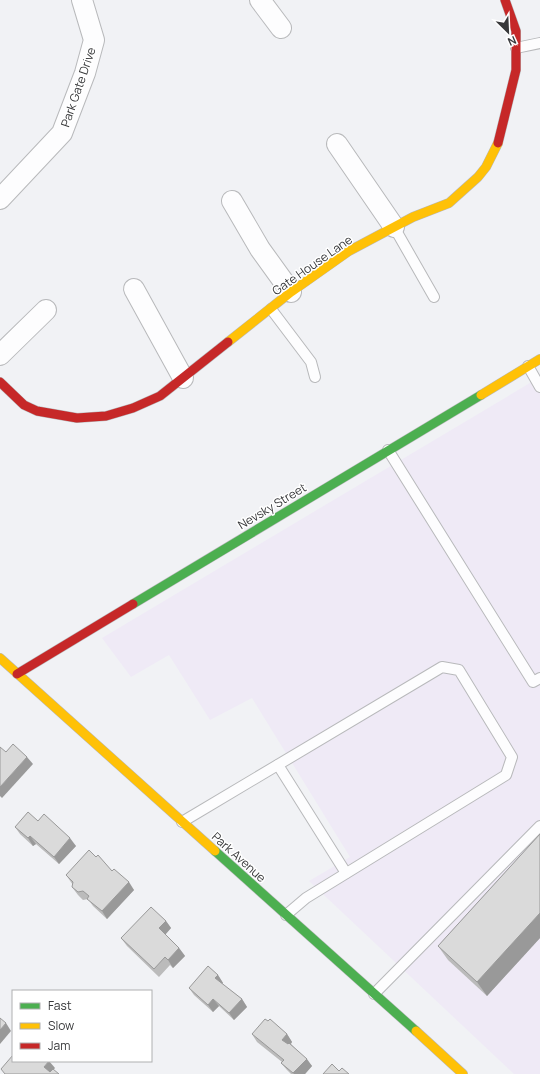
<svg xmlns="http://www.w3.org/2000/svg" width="540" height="1074" font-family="Manrope,sans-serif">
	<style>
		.industrial { fill: #efeaf6 }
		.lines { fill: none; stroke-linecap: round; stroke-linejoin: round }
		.lane-casing { stroke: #b8b9bb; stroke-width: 12 }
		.street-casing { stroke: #b8b9bb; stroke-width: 22 }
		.fast-casing { stroke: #b8b9bb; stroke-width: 10 }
		.slow-casing { stroke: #b8b9bb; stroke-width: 10 }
		.jam-casing { stroke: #b8b9bb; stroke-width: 10 }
		.lane { stroke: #fdfdfe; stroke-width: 10 }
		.street { stroke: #fdfdfe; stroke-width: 20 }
		.fast { stroke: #4caf50; stroke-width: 9 }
		.slow { stroke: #ffc107; stroke-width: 9 }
		.jam { stroke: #c62828; stroke-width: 9 }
		.wall { fill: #bbb }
		.shaded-wall { fill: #999 }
		.building { fill: #dadada; stroke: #999 }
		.labels { text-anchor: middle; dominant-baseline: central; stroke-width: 3; stroke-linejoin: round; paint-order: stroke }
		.street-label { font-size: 12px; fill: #38393b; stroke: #fff }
	</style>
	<rect width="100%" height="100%" fill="#f1f2f5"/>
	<path class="industrial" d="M540 377V1074H514L309 881 350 857 252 698 210 720 169 655 131 677 102 638Z"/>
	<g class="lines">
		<defs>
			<g id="lane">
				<path d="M516 48 540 43"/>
				<path d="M394 227 434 297"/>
				<path d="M271 309 311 362 315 377"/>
				<path d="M528 366 540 387"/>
				<path d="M388 450 533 682 540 678"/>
				<path d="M278 765 346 873"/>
				<path d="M182 822 442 667 459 670 512 757 506 775 306 898 286 915"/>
				<path d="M374 994 540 826"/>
			</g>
			<g id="street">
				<path d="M260 0 281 28"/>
				<path d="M337 144 394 227"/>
				<path d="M0 199 62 133 85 73 94 40 82 0"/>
				<path d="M232 201 260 249 291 292"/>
				<path d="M134 289 183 378"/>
				<path d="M0 355 46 310"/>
			</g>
			<g id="fast">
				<path d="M133 604 481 395"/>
				<path d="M215 851 416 1031"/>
			</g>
			<g id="slow">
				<path d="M228 342 291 292 349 251 413 217 449 203 478 177 486 167 498 143"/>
				<path d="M481 395 540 359"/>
				<path d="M0 658 215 851"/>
				<path d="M416 1031 463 1074"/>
			</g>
			<g id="jam">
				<path d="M498 143 516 70V31L505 0"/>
				<path d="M0 382 24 405 37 411 77 418 106 416 133 408 160 396 228 342"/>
				<path d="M17 674 133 604"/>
			</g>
		</defs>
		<use href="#lane" class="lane-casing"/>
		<use href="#street" class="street-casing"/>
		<use href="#fast" class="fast-casing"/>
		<use href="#slow" class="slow-casing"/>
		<use href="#jam" class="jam-casing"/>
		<use href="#lane" class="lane"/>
		<use href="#street" class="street"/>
		<use href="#fast" class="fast"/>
		<use href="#slow" class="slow"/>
		<use href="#jam" class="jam"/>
	</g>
	<g class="wall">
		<path d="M38 821 76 846 59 864 36 844 33 846 20 834 15 827Z"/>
		<path d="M540 834V938L487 996 448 960 438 946Z"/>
		<path d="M96 857 134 890 107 919 93 906 88 899 83 900 78 895 72 887 73 885 66 875Z"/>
		<path d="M166 921 171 928 165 935 179 948 185 956 173 968 170 965 159 977 127 946 121 938Z"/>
		<path d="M218 975 223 983 222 984 242 999 247 1007 234 1020 219 1006 213 1012 194 995 189 988Z"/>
		<path d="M252 1034H287L292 1042 291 1044 312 1066 305 1074H291L287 1070 281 1063 282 1062 257 1042Z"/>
	</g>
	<g class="shaded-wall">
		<path d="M27 757 33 764 2 798 0 796V787Z"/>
		<path d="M30 836 36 844 33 846 28 838Z"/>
		<path d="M70 838 76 846 59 864 54 857Z"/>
		<path d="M129 882 134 890 107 919 102 911Z"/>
		<path d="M540 913V938L487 996 477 982Z"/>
		<path d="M166 921 171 928 164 936 159 928Z"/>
		<path d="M179 948 185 956 173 968 168 960Z"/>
		<path d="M218 975 223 983 220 986 215 978Z"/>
		<path d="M213 999 219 1006 213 1012 208 1005Z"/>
		<path d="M242 999 247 1007 234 1020 229 1013Z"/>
		<path d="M6 1023 11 1031 0 1044V1030Z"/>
		<path d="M287 1034 292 1042 288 1047 282 1040Z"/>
		<path d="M307 1059 312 1066 305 1074H294L293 1073Z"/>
		<path d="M49 1061 55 1068 50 1074 44 1067Z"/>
	</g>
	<g class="building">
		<path d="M13 744 27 757 0 787V747L6 752Z"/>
		<path d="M28 812 38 821 44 814 70 838 54 857 30 836 28 838 15 827Z"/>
		<path d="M540 834V913L477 982 438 946Z"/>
		<path d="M89 850 96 857 98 855 112 871 114 869 129 882 102 911 87 899 89 896 83 891 78 892 72 887 73 882 66 875Z"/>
		<path d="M151 907 166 921 159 928 179 948 168 960 165 957 154 969 121 938Z"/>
		<path d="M208 966 218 975 215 978 242 999 229 1013 213 999 208 1005 189 988Z"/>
		<path d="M0 1018 6 1023 0 1030Z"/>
		<path d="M265 1019 268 1021 270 1019 287 1034 282 1040 288 1044 289 1043 307 1059 293 1073 281 1063 284 1060 252 1034Z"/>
		<path d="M13 1055V1061H49L44 1067 50 1072 53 1069 59 1074H5L1 1069Z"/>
		<path d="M332 1064 339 1071 342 1068 349 1074H323Z"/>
	</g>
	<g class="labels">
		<g class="street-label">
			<text transform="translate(78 87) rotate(-71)">Park Gate Drive</text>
			<text transform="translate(312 265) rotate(-35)">Gate House Lane</text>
			<text transform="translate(272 506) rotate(-31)">Nevsky Street</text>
			<text transform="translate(239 857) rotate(42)">Park Avenue</text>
		</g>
	</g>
	<rect x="12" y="990" width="140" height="72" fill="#ffffff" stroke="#afb0b1"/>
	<rect x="20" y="1003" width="20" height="6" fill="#4caf50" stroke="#afb0b1"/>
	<text x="48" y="1010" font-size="12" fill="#38393b">Fast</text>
	<rect x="20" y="1023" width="20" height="6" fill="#ffc107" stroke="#afb0b1"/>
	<text x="48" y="1030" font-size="12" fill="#38393b">Slow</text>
	<rect x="20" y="1043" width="20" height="6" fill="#c62828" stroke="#afb0b1"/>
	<text x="48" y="1050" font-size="12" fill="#38393b">Jam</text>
	<g transform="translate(508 32) rotate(156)" stroke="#ffffff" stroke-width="3" paint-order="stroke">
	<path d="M0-3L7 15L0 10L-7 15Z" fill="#38393b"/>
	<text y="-6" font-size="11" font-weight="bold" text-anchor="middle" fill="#38393b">N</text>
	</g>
</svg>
